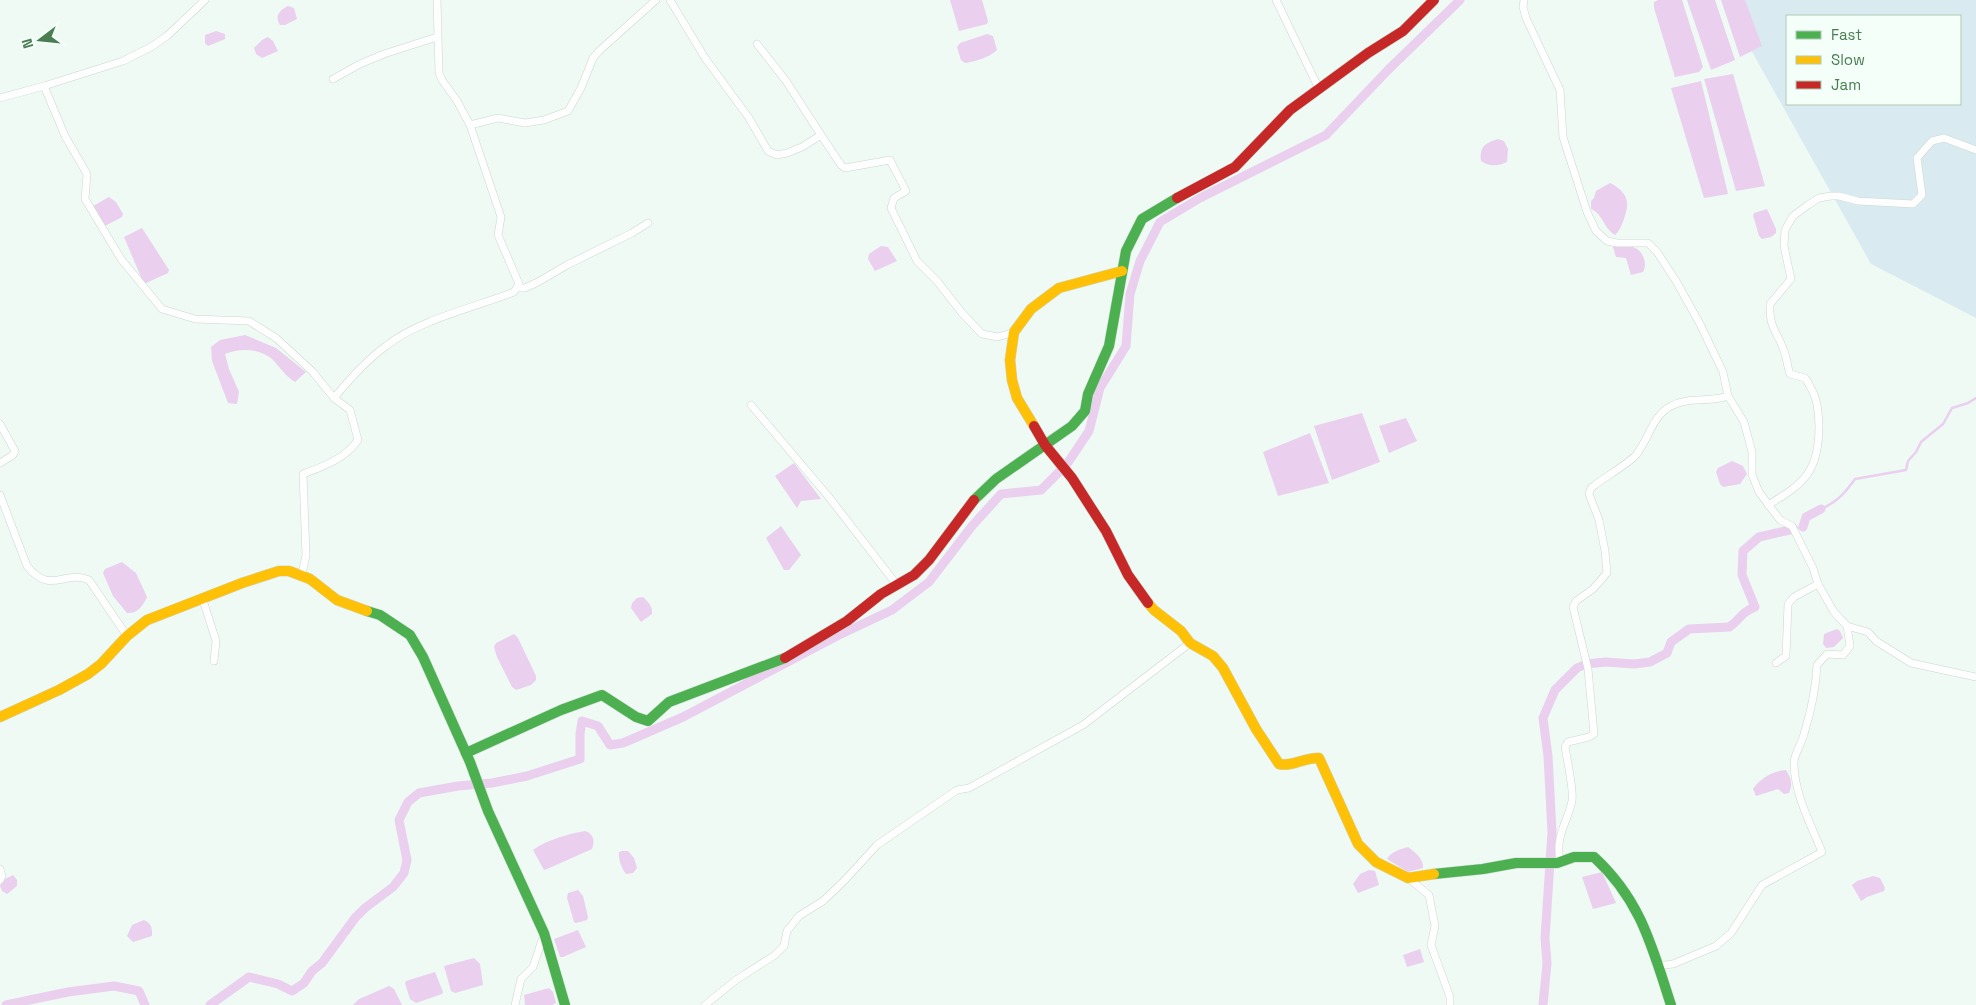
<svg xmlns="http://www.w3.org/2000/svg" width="1976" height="1005" font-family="'Space Grotesk',sans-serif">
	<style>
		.green { fill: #d9ebf1; fill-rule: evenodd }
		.water { fill: #eacfee }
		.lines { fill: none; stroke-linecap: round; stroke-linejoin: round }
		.stream { stroke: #eacfee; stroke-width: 2.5 }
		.canal { stroke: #eacfee; stroke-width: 9 }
		.street-casing { stroke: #cad8cd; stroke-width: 8 }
		.fast-casing { stroke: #cbdacf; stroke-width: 11 }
		.slow-casing { stroke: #cbdacf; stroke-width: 11 }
		.jam-casing { stroke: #cbdacf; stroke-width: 11 }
		.street { stroke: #fdfefd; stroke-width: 7 }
		.fast { stroke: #4caf50; stroke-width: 10 }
		.slow { stroke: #ffc107; stroke-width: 10 }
		.jam { stroke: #c62828; stroke-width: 10 }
	</style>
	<rect width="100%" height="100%" fill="#effaf4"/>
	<path class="green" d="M1723 0H1976V318L1871 264ZM1787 16H1960V104H1787Z"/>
	<g class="water">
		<path d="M950 0H982L988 21 987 24 959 31Z"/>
		<path d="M1658 0H1682L1703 67 1699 72 1675 77 1654 8V2Z"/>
		<path d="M1687 0H1715L1735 60 1711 70Z"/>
		<path d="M1721 0H1745L1762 46 1740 57Z"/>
		<path d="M288 6 294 8 297 19 285 25H280C274 16 280 10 288 6Z"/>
		<path d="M216 31 225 34V39L208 46 205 43V35Z"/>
		<path d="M987 34 993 36 997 50C988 58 977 61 965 63L961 60 957 47 960 43Z"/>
		<path d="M268 37 273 41 278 51 262 58 256 54 254 48 262 40Z"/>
		<path d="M1733 74 1765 186 1736 191 1704 79Z"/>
		<path d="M1701 81 1728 194 1704 198 1671 88Z"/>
		<path d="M1498 139 1504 141 1508 149 1507 162C1498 166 1490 167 1481 161 1479 147 1485 143 1498 139Z"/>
		<path d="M1610 183C1617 186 1627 194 1627 203 1628 210 1621 231 1615 235 1604 229 1603 214 1591 209V201L1594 198 1596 191Z"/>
		<path d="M109 197 116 202 123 214 122 217 103 227 93 206Z"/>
		<path d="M1767 209 1776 229V233L1771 237 1762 239 1759 236 1753 215 1754 213Z"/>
		<path d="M142 228 169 270 168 273 144 284 124 237Z"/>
		<path d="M1616 245C1621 246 1628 245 1633 247 1643 250 1648 264 1643 272L1631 275 1626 258 1616 257 1613 247Z"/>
		<path d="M881 246 888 247 897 261 875 271 868 259 869 254Z"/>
		<path d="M245 335 276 348 306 372 295 382C285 376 280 367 272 359 259 348 240 348 225 354L229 369 239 392 237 404 228 403 212 361 211 347 220 340Z"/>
		<path d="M1362 413 1380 462 1332 480 1314 426Z"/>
		<path d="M1406 418 1417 441 1389 453 1379 426Z"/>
		<path d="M1310 433 1329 483 1278 496 1263 452Z"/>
		<path d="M1732 461 1743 466 1747 474 1740 484 1723 487 1720 484 1716 472 1718 468Z"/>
		<path d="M794 463 821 499 801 501 797 508 775 476Z"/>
		<path d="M781 526 801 555 789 570H784L766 538Z"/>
		<path d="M122 562 136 573 147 597C143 606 137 614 127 613L113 596 103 573 105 569Z"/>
		<path d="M643 597C648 602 653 606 652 614L641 622 631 608 632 603 637 598Z"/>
		<path d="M1837 629 1840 631 1843 638 1834 647 1826 648 1823 644 1824 634Z"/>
		<path d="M514 634 518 638 536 676V680L531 685 516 690 512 687 497 657 494 647 496 643Z"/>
		<path d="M1786 770C1791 778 1793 784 1789 793L1784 794 1778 789 1756 796 1753 789C1760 778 1773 771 1786 770Z"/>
		<path d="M585 831C594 834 595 841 592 849L547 869 544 870 533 850C546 840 568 834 585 831Z"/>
		<path d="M1408 847C1415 852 1424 859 1423 868L1408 872 1387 859C1390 852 1401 849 1408 847Z"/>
		<path d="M622 851H628L634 858 637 868 633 873 626 874C622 869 618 859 619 852Z"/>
		<path d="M1369 870 1375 871 1379 885 1358 893 1353 884 1360 874Z"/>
		<path d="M1602 872 1616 903 1593 909 1582 877Z"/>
		<path d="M13 875 17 880V886L7 894 2 891 0 886 3 880Z"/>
		<path d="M1873 876 1880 878 1885 888 1884 891 1867 897 1861 901 1852 885 1857 881Z"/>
		<path d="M578 890 583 896 588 917 587 920 576 923 574 922 567 898 568 893Z"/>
		<path d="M144 920C152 924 152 928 152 936L133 942 127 936 132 925Z"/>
		<path d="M578 930 586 947 563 957H560L554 939Z"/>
		<path d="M1420 949 1424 962 1407 967 1403 955Z"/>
		<path d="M474 958 480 964 483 985 455 993 451 991 444 966Z"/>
		<path d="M435 972 443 992 442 994 416 1003 410 999 405 983 406 981Z"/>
		<path d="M389 986 394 989 402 1005H353L359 999Z"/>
		<path d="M549 988 553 992 556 1003 552 1005H525L524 995Z"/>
	</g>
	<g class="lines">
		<path class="stream" d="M1821 509C1837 502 1845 493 1855 479L1906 470 1908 461 1916 452 1921 442 1943 424 1952 408 1968 403 1976 398"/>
		<g class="canal">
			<path d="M1803 527 1806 517 1821 509"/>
			<path d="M6 1005 68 992 114 986 139 991 145 1005"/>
			<path d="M210 1005 249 977 278 984 292 991 304 983 312 971 322 963 355 918 365 908 393 887 404 873 407 860 399 820 408 802 419 793 458 786 492 783 527 776 580 759V734L582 721 598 726 610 745 623 743 683 717 837 636 892 610 929 582 972 526 1001 494 1041 490 1067 464 1089 431 1100 388 1126 346 1130 294 1140 261 1160 222 1200 198 1326 135 1388 70 1460 0"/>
			<path d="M1543 1005 1547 963 1545 938 1552 832 1548 756 1543 718 1555 690 1577 668 1586 664 1606 662 1634 664 1650 662 1667 653 1671 642 1689 629 1729 627C1741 620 1739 613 1755 607L1742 575 1743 551 1759 537 1794 529"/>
		</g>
		<defs>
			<g id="street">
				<path d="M670 0 705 58 749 118 768 151 777 155 787 153 802 147 821 135 841 165 845 168 890 160 906 191 894 198 891 208 917 261 937 281 962 313 982 334 998 337 1014 332"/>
				<path d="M1276 0 1319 89"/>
				<path d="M1524 0 1523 7 1526 18 1560 90 1563 137 1587 212 1596 231 1607 241 1617 243H1648L1657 252 1676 281 1700 324 1723 372 1728 396"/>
				<path d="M757 44 786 81 821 135"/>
				<path d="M333 79 360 64 384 54 437 37"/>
				<path d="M44 86 65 136 87 174 85 199 121 259 162 309 195 319 249 321 276 338 312 371 334 398"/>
				<path d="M0 98 44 86 123 61 151 47 167 36 205 0"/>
				<path d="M470 125 498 118 525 123 544 120 568 111 581 88 593 58 599 51 656 0"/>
				<path d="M518 288H525L538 282 567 265 632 233 648 223"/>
				<path d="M751 405 828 496 897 585"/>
				<path d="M0 424 15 451 13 455 0 463"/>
				<path d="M0 495 27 566C51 596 65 569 89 580L127 636"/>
				<path d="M1768 505C1805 483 1819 471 1819 426 1818 405 1817 396 1805 378L1790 374C1787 366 1787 358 1784 351 1777 330 1769 329 1770 304L1791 279 1784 246 1785 230 1793 216 1808 205 1819 198 1831 196H1839L1858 201 1913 204 1922 195 1917 158 1932 141 1944 138 1976 150"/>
				<path d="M302 574 306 555 303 474C324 466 345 459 358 440L350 410 334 398C348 381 368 359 386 346 418 320 476 307 514 292L519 284 498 235 501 217 470 125 457 101 442 80 439 73 437 0"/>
				<path d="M202 597 216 641 214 661"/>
				<path d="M1776 663 1786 656 1788 604 1794 597 1818 584"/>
				<path d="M1560 861C1555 835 1567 824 1572 801 1574 790 1567 760 1565 747L1568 742 1589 737 1594 734 1588 669 1573 607 1576 601 1593 589 1607 573 1605 551 1599 520 1589 494 1591 488 1595 485C1605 477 1628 464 1636 455 1649 439 1652 416 1671 406 1690 396 1709 403 1728 396L1744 422 1752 452V475L1759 492 1780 520 1792 526 1813 568 1818 584 1834 612 1847 626 1868 632 1876 641 1911 663 1976 677"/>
				<path d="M0 869 2 876 0 880"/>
				<path d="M1408 878 1429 895 1435 926 1431 945 1450 997V1005"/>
				<path d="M1657 966 1673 964 1716 946 1731 933 1762 885 1822 852C1811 825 1794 793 1794 763 1794 754 1802 743 1804 734 1811 711 1816 689 1817 665L1827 654 1843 655 1850 646 1847 626"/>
				<path d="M515 1005 521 979 533 967 544 934"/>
				<path d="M705 1005 736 980 775 955 784 946 787 931 799 916 823 901 845 880 877 845 957 790 969 788 1083 725 1190 643"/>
			</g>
			<g id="fast">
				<path d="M974 500 996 479 1072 426 1085 411 1088 394 1109 346 1126 251 1142 219 1177 198"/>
				<path d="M367 611 380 615 410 635 423 657 470 762 488 811 544 933 565 1005"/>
				<path d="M466 753 561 710 602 695 636 717 648 721 669 702 785 658"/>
				<path d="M1434 874 1483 869 1516 863H1557L1574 857H1594C1641 900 1652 947 1671 1005"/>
			</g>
			<g id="slow">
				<path d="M1034 426 1017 398 1012 380 1010 360 1014 332 1031 309 1059 288 1122 271"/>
				<path d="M1148 603 1154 610 1181 631 1190 643 1213 656 1223 668 1256 729 1279 764C1293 767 1305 757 1319 758L1358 844 1376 862 1408 878 1434 874"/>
				<path d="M0 717 59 690 88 674 101 664 127 636 147 620 242 583 279 571H289L310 579 337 600 367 611"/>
			</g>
			<g id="jam">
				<path d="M1177 198 1235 167 1290 110 1368 53 1403 31 1434 0"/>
				<path d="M1034 426 1045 445 1072 478 1106 531 1128 575 1148 603"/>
				<path d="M785 658 847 621 881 594 914 575 929 560 974 500"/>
			</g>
		</defs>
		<use href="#street" class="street-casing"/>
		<use href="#fast" class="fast-casing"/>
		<use href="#slow" class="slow-casing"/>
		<use href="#jam" class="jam-casing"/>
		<use href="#street" class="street"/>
		<use href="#fast" class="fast"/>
		<use href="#slow" class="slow"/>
		<use href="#jam" class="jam"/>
	</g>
	<rect x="1786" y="15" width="175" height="90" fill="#f3fff8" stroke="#afcbb6"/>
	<rect x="1796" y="31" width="25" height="8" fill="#4caf50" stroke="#afcbb6"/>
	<text x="1831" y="40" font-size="15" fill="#4a7d52">Fast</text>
	<rect x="1796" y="56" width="25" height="8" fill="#ffc107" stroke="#afcbb6"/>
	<text x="1831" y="65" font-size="15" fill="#4a7d52">Slow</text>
	<rect x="1796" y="81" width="25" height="8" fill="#c62828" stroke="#afcbb6"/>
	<text x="1831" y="90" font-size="15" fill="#4a7d52">Jam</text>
	<g transform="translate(40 40) rotate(254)" stroke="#f3fff8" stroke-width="4" paint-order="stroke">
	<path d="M0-4L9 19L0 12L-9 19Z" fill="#4a7d52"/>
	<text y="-8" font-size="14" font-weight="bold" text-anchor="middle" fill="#4a7d52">N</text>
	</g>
</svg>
